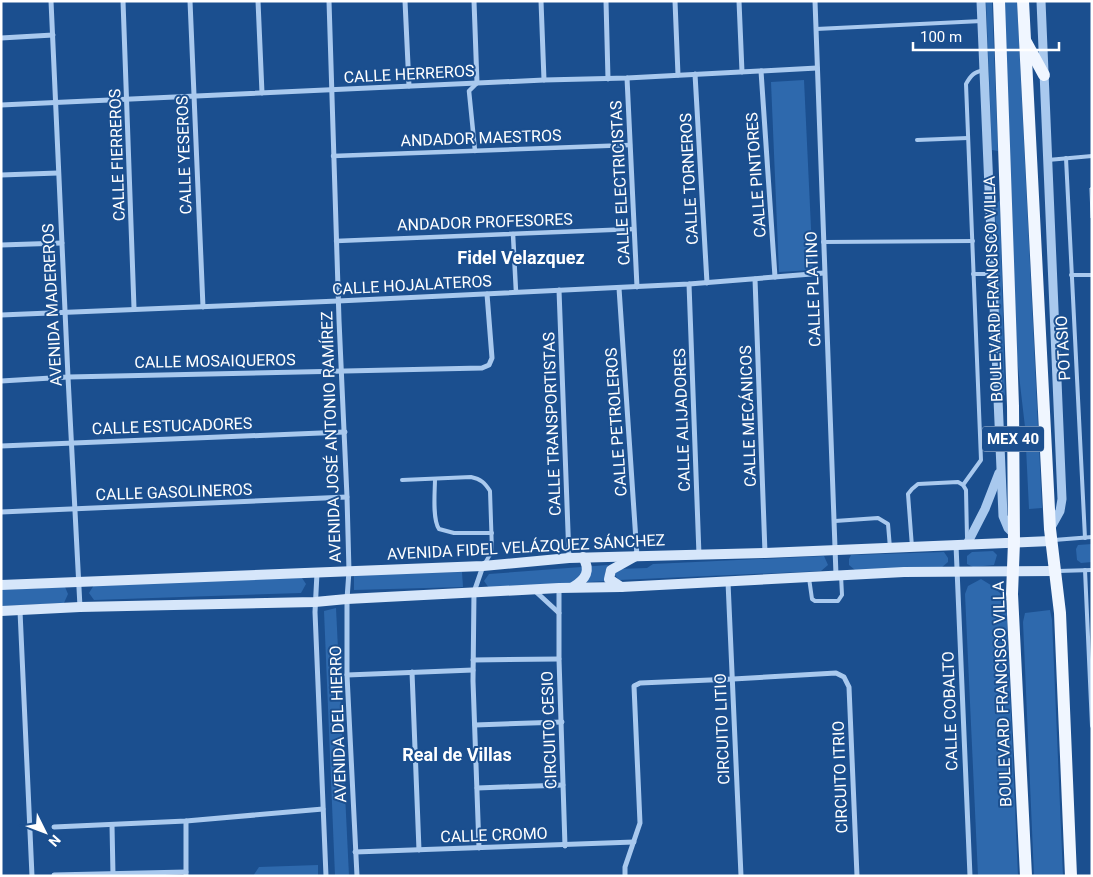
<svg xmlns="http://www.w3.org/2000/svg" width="1093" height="877" font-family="Roboto,sans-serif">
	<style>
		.green { fill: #2e69ad }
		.building { fill: #4478b7; stroke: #cfe3fa }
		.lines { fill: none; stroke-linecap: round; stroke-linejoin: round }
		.service { stroke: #a9c9ee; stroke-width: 4 }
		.pedestrian { stroke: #a9c9ee; stroke-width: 4.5 }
		.minor { stroke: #a9c9ee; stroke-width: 5 }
		.tertiary { stroke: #a9c9ee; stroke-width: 9 }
		.secondary { stroke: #d6e6fa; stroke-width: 10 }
		.primary { stroke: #f0f6ff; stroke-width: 12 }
		.labels { text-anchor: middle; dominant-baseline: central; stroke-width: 4; stroke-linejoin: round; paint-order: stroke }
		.shield { fill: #1b4f8f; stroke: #bbcadd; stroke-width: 1 }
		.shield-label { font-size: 15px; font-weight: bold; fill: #fff }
		.street-label { font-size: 16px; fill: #fff; stroke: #1b4f8f }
		.neighbourhood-label { font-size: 18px; font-weight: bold; fill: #fff; stroke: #1b4f8f }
	</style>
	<rect width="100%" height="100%" fill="#1b4f8f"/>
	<g class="green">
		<path d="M986 1H992L998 151 992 150Z"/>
		<path d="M1003 1H1017L1042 508 1029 509 1025 427 1017 358Z"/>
		<path d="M804 80 813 270 779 272 771 82Z"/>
		<path d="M1000 200 1005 396 1001 391 995 205Z"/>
		<path d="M1092 544V562L1081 563 1077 560 1076 549 1078 545Z"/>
		<path d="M993 551 997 555 994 565 973 567 967 564V556L972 552Z"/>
		<path d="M944 552 948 558V562L941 568 855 570 849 565V559L851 555Z"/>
		<path d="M824 556 828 565 821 571 619 580 614 574 617 569 647 568 653 564Z"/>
		<path d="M608 565 605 572V581L489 588 484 581 489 574Z"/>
		<path d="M462 572 463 587 354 590V574Z"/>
		<path d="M302 578 306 584 301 593 94 600 89 593 94 585Z"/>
		<path d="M981 579 994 587 1006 599 1018 876H978L965 594 968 586Z"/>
		<path d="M65 587 68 594 64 603 1 606V590Z"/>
		<path d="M336 608 349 876H335L324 611Z"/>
		<path d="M1050 610 1052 620 1063 876H1034L1023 622 1025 613Z"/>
		<path d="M318 865V876H253L259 867Z"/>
	</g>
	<path class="building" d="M1090 188H1092V218H1091Z"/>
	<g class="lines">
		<g class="service">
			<path d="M816 29 982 21"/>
			<path d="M917 140 968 138"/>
			<path d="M1066 158 1085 538"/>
			<path d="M1048 160 1092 156"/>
			<path d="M823 242 973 241"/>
			<path d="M973 274H992"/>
			<path d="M1071 275H1092"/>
			<path d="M435 479C435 491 432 519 439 529L454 533H492"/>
			<path d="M402 480 471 477C481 479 485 483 490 491L492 551 484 565"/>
			<path d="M963 485 981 460 966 84C971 75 974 72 984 70"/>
			<path d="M835 521 878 518 888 524 890 548"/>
			<path d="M1054 540 1092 537"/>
			<path d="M912 547 908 494 912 489 918 484 958 482 963 485 966 490 967 537"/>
			<path d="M1085 570 1092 726"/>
			<path d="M1058 571 1092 570"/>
			<path d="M809 578 812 599 815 601H838L842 595 841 575"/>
		</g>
		<g class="pedestrian">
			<path d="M475 151 469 91 477 83"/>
			<path d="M333 156 630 145"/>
			<path d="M513 234 516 292"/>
			<path d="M336 241 634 229"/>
		</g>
		<g class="minor">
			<path d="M51 1 68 377 80 607"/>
			<path d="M123 1 134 308"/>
			<path d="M190 1 203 307"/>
			<path d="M258 1 262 93"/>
			<path d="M329 1 339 320 347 497 349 571 347 599V675L357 876"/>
			<path d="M405 1 409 86"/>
			<path d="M474 1 477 83"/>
			<path d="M541 1 544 80"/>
			<path d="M606 1 608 79"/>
			<path d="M675 1 678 75"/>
			<path d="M739 1 742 72"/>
			<path d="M815 1 836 575"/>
			<path d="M1 38 53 35"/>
			<path d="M761 71 775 277"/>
			<path d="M695 74 707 283"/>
			<path d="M627 78 637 287"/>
			<path d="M1 105 544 80 627 78 817 68"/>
			<path d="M1 175 58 173"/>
			<path d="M1 245 62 243"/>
			<path d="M755 279 765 553"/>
			<path d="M689 284 699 555"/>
			<path d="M619 288 637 556"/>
			<path d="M559 290 569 558"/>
			<path d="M1 315 338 301 689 284 824 273"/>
			<path d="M1 381 68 377 482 368 489 365 492 358 487 294"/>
			<path d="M1 446 345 432"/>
			<path d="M1 512 347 497"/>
			<path d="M956 545 970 876"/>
			<path d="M317 573 315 612 326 876"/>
			<path d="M728 582 741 876"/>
			<path d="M559 588V659L565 846"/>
			<path d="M534 590 559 613"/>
			<path d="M20 611 32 876"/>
			<path d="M473 660 559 659"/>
			<path d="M412 672 419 850"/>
			<path d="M347 675 473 670"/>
			<path d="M475 725 562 722"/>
			<path d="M477 788 563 785"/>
			<path d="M186 821V876"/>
			<path d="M112 825 113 875"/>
			<path d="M54 827 186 821 323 809"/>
			<path d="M479 848 473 681 474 592 483 566"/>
			<path d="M355 852 634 842"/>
			<path d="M54 875 186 872"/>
			<path d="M625 876V867L640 823 634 686 640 683 733 679 836 673 844 677 849 687 857 876"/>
		</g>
		<g class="tertiary">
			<path d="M981 1 1003 516 1008 528 1014 534"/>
			<path d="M1041 1 1062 499 1060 511 1050 529"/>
			<path d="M967 544 985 509 999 473"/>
		</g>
		<g class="secondary">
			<path d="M1 585 483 566 569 558 765 553 1051 541"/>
			<path d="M573 587C586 579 591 571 583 557"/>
			<path d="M621 587 609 579 611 570 636 556"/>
			<path d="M1 611 80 607 315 602 347 599 559 588 621 587 904 572 1054 571"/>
		</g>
		<g class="primary">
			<path d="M999 1 1013 406 1014 542 1012 594 1026 876"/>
			<path d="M1023 1 1050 529 1060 613 1071 876"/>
			<path d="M1026 42 1044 75"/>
		</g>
	</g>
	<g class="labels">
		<rect class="shield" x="982" y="426.5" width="62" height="25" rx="4"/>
		<g class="shield-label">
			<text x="1013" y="439">MEX 40</text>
		</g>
		<g class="street-label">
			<text transform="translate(409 74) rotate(-3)">CALLE HERREROS</text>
			<text transform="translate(481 138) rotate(-2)">ANDADOR MAESTROS</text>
			<text transform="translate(117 155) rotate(-92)">CALLE FIERREROS</text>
			<text transform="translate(184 155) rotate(-92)">CALLE YESEROS</text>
			<text transform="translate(756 175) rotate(-94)">CALLE PINTORES</text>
			<text transform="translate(689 179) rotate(-93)">CALLE TORNEROS</text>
			<text transform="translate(620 183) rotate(-93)">CALLE ELECTRICISTAS</text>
			<text transform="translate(485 222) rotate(-2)">ANDADOR PROFESORES</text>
			<text transform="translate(412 285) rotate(-3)">CALLE HOJALATEROS</text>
			<text transform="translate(813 289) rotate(-92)">CALLE PLATINO</text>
			<text transform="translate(993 289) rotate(-92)">BOULEVARD FRANCISCO VILLA</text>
			<text transform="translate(52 305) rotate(-93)">AVENIDA MADEREROS</text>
			<text transform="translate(1063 348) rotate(-93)">POTASIO</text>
			<text transform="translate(215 361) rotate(-1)">CALLE MOSAIQUEROS</text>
			<text transform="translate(748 416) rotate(-92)">CALLE MECÁNICOS</text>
			<text transform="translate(682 420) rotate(-92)">CALLE ALIJADORES</text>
			<text transform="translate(616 422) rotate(-94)">CALLE PETROLEROS</text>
			<text transform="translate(552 424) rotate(-92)">CALLE TRANSPORTISTAS</text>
			<text transform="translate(172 426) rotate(-2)">CALLE ESTUCADORES</text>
			<text transform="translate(331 437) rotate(-92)">AVENIDA JOSÉ ANTONIO RAMÍREZ</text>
			<text transform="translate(174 492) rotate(-2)">CALLE GASOLINEROS</text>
			<text transform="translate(526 547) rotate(-3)">AVENIDA FIDEL VELÁZQUEZ SÁNCHEZ</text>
			<text transform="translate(1002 694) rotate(-92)">BOULEVARD FRANCISCO VILLA</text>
			<text transform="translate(950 711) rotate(-92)">CALLE COBALTO</text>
			<text transform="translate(338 724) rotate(-92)">AVENIDA DEL HIERRO</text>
			<text transform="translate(722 729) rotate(-92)">CIRCUITO LITIO</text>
			<text transform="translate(549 730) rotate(-92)">CIRCUITO CESIO</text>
			<text transform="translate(840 777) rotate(-92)">CIRCUITO ITRIO</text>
			<text transform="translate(494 835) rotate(-2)">CALLE CROMO</text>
		</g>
		<g class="neighbourhood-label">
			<text x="521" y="257">Fidel Velazquez</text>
			<text x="457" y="754">Real de Villas</text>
		</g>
	</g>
	<rect width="1093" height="877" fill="none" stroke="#ffffff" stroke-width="5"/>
	<g transform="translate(45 832) rotate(132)" stroke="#1b4f8f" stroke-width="4" paint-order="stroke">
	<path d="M0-4L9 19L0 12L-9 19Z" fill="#ffffff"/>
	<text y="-8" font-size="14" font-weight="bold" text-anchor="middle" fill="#ffffff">N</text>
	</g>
	<path d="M913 42v8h146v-8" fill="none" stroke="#ffffff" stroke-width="2.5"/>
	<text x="920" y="42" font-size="15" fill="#ffffff" stroke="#1b4f8f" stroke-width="4" paint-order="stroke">100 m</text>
</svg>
